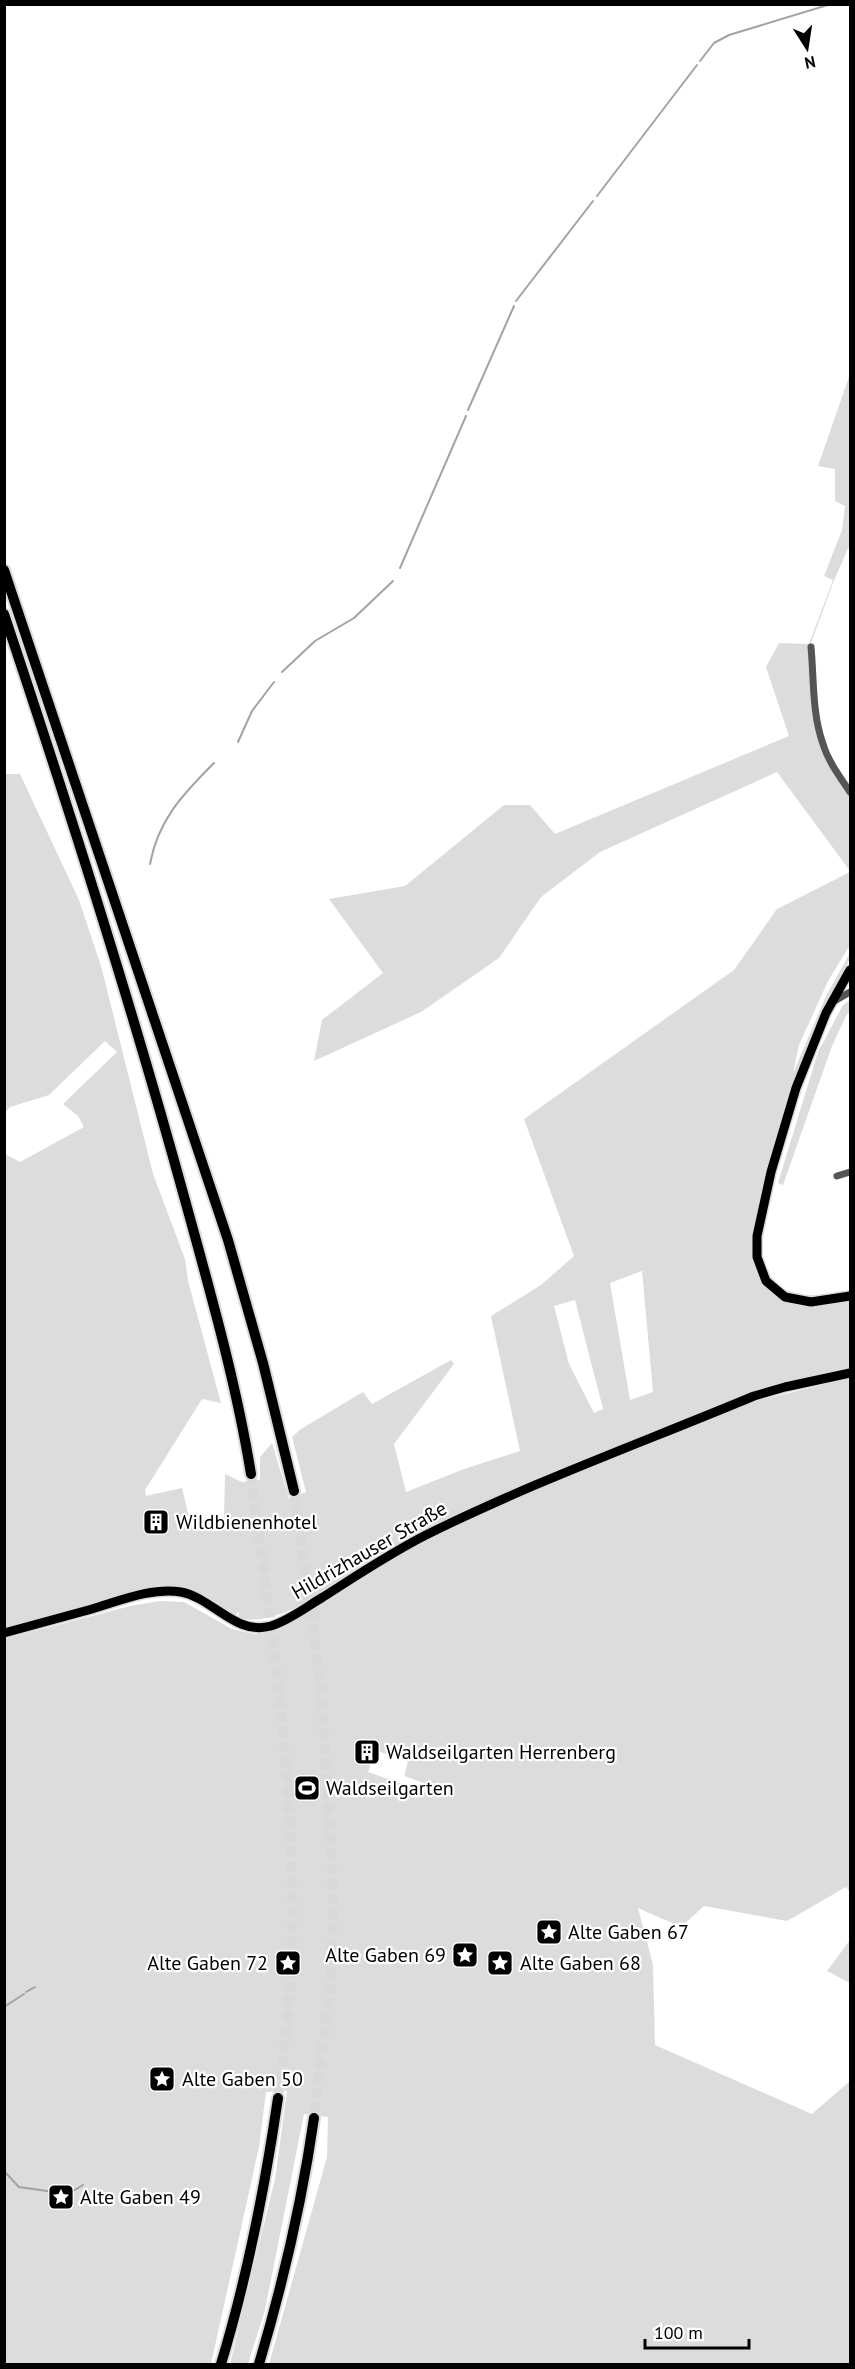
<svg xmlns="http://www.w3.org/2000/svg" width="855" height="2369" font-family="'PT Sans',sans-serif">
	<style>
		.green { fill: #dcdcdc; fill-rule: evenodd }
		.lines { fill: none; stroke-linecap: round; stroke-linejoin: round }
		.stream { stroke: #a3a3a3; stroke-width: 2 }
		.highway-tunnel { stroke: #d9d9d9; stroke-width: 10; stroke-dasharray: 10 5; stroke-linecap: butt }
		.major-casing { stroke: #dbdbdb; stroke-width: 12 }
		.highway-casing { stroke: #dbdbdb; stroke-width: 14 }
		.minor { stroke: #555; stroke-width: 7 }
		.major { stroke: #000; stroke-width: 9 }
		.highway { stroke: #000; stroke-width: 10 }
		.labels { text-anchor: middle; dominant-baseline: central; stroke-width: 4.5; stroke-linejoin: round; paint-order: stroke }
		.poi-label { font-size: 20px; fill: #000; stroke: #fff; text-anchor: start }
		.street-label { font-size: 20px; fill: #000; stroke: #fff }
	</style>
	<rect width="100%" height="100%" fill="#fff"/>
	<g class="green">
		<path d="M850 374V544L833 583 810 646 813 712 834 771 850 796V871L777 772 600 852 541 897 499 958 421 1012 314 1061 322 1020 383 973 329 899 405 886 504 805H530L555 834 789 736 766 667 779 643 809 644 833 580 824 576 842 530 845 506 835 501V469L818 466Z"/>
		<path d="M4 774H20L79 900 101 966 153 1174 185 1259 188 1281 221 1403 202 1399 145 1490 146 1496 182 1488 190 1521 224 1517 225 1474 242 1482 260 1480V1457L272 1443 289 1499 306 1492 292 1437 301 1429 363 1392 372 1404 451 1360 454 1364 394 1444 406 1492 464 1469 520 1451 491 1316 541 1285 574 1256 524 1119 734 970 777 909 850 872V945L828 981 799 1045 793 1073 827 994 850 953V959C807 1029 783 1109 762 1188L771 1190C768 1212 761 1236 763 1259 763 1265 767 1270 770 1275 788 1303 823 1295 850 1291V1367L784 1382 748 1394C616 1449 479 1496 357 1570 323 1590 279 1628 238 1618L239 1611 235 1616 198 1595 144 1590 5 1627V1154L20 1162 84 1127 78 1116 63 1104 117 1052 105 1041 49 1095 10 1107 5 1113ZM642 1271 653 1392 630 1400 610 1283ZM575 1300 603 1409 594 1413 569 1364 554 1306Z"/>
		<path d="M850 1000V1012L847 1014 832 1046 783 1185 778 1183 818 1052 843 1005Z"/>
		<path d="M850 1378V1892L846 1887 787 1921 704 1906 681 1927 638 1908 653 1965 655 2045 812 2114 850 2081V2364H269L327 2157 328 2117 304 2114 265 2310 248 2364H230L275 2179 287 2091 266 2092 259 2147 211 2364H5L4 1639 130 1606 160 1601 184 1602 232 1629 254 1634 278 1630 428 1538 526 1494 749 1403ZM375 1750 408 1762 404 1776 432 1786 428 1793 368 1772Z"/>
		<path d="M850 1940V1983L827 1971Z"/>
	</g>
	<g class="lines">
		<g class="stream">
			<path d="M700 61 714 43 729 35 831 4"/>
			<path d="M597 196 697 65"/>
			<path d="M516 301 593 201"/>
			<path d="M468 410 514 306"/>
			<path d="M400 568 466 416"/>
			<path d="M282 672 315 641 354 618 393 581"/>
			<path d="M238 742 252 711 274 682"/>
			<path d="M150 864C158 820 183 794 214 763"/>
			<path d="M26 1992 35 1987"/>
			<path d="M4 2007 24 1994"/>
			<path d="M4 2171 19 2187 68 2194 83 2185"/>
		</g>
		<g class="highway-tunnel">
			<path d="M251 1474C272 1635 298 1805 291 1967 289 2011 283 2054 278 2098"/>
			<path d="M294 1491 322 1693 332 1870 333 1913 330 1988 314 2118"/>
		</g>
		<defs>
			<g id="major">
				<path d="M850 970 826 1013 796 1088 771 1172 757 1236V1257L766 1281 785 1297 811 1302 850 1296"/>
				<path d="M4 1633C34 1625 63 1617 92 1609 119 1601 152 1587 181 1592 213 1598 235 1636 271 1626 290 1620 306 1607 323 1597 356 1576 389 1554 424 1536 530 1483 644 1442 754 1396L785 1387 850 1373"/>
			</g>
			<g id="highway">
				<path d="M4 570 228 1240 263 1363 294 1491"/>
				<path d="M4 614C69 808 131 1003 185 1200 210 1291 236 1382 251 1474"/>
				<path d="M221 2364C247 2278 265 2187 278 2098"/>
				<path d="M259 2364C283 2283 302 2202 314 2118"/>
			</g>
		</defs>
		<use href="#major" class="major-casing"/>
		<use href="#highway" class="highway-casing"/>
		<g class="minor">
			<path d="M811 647C814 679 812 713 823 744 828 761 840 777 850 792"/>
			<path d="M831 1003 850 992"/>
			<path d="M837 1176 850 1172"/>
		</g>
		<use href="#major" class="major"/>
		<use href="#highway" class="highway"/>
	</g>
	<defs>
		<symbol id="building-square" viewBox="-11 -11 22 22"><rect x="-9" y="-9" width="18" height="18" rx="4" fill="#000" stroke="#fff"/><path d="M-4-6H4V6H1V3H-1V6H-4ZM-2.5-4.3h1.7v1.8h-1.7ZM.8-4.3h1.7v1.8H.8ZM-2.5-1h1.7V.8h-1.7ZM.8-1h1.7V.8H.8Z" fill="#fff"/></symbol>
		<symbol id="stadium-square" viewBox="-11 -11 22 22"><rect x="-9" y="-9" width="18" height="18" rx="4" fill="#000" stroke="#fff"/><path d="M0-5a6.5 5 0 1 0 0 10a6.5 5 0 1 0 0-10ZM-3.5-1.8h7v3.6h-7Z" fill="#fff"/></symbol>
		<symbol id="sight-square" viewBox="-11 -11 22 22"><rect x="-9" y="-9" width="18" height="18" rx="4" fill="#000" stroke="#fff"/><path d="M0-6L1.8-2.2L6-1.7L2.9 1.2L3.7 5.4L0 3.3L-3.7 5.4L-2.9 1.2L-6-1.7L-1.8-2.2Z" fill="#fff"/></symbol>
	</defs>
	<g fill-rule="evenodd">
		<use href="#building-square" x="141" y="1507" width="30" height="30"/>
		<use href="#building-square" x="352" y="1737" width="30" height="30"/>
		<use href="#stadium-square" x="292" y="1773" width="30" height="30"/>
		<use href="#sight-square" x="534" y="1917" width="30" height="30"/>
		<use href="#sight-square" x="450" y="1940" width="30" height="30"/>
		<use href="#sight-square" x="273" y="1948" width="30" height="30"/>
		<use href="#sight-square" x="485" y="1948" width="30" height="30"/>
		<use href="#sight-square" x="147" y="2064" width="30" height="30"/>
		<use href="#sight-square" x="46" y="2182" width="30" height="30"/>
	</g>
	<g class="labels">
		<g class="poi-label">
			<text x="176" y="1522">Wildbienenhotel</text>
			<text x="386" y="1752">Waldseilgarten Herrenberg</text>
			<text x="326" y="1788">Waldseilgarten</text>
			<text x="568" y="1932">Alte Gaben 67</text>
			<text x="446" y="1955" text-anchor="end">Alte Gaben 69</text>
			<text x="268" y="1963" text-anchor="end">Alte Gaben 72</text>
			<text x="520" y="1963">Alte Gaben 68</text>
			<text x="182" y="2079">Alte Gaben 50</text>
			<text x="80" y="2197">Alte Gaben 49</text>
		</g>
		<g class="street-label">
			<text transform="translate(369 1550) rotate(-30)">Hildrizhauser Straße</text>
		</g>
	</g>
	<rect width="855" height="2369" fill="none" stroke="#000000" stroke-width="12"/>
	<g transform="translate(807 48) rotate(168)" stroke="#ffffff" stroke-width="4.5" paint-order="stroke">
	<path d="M0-4.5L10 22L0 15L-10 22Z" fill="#000000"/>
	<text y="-9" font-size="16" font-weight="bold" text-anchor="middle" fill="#000000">N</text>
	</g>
	<path d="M645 2339v9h104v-9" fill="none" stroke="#000000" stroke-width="3"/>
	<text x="654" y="2339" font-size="18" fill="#000000" stroke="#ffffff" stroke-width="4.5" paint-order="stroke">100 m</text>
</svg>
